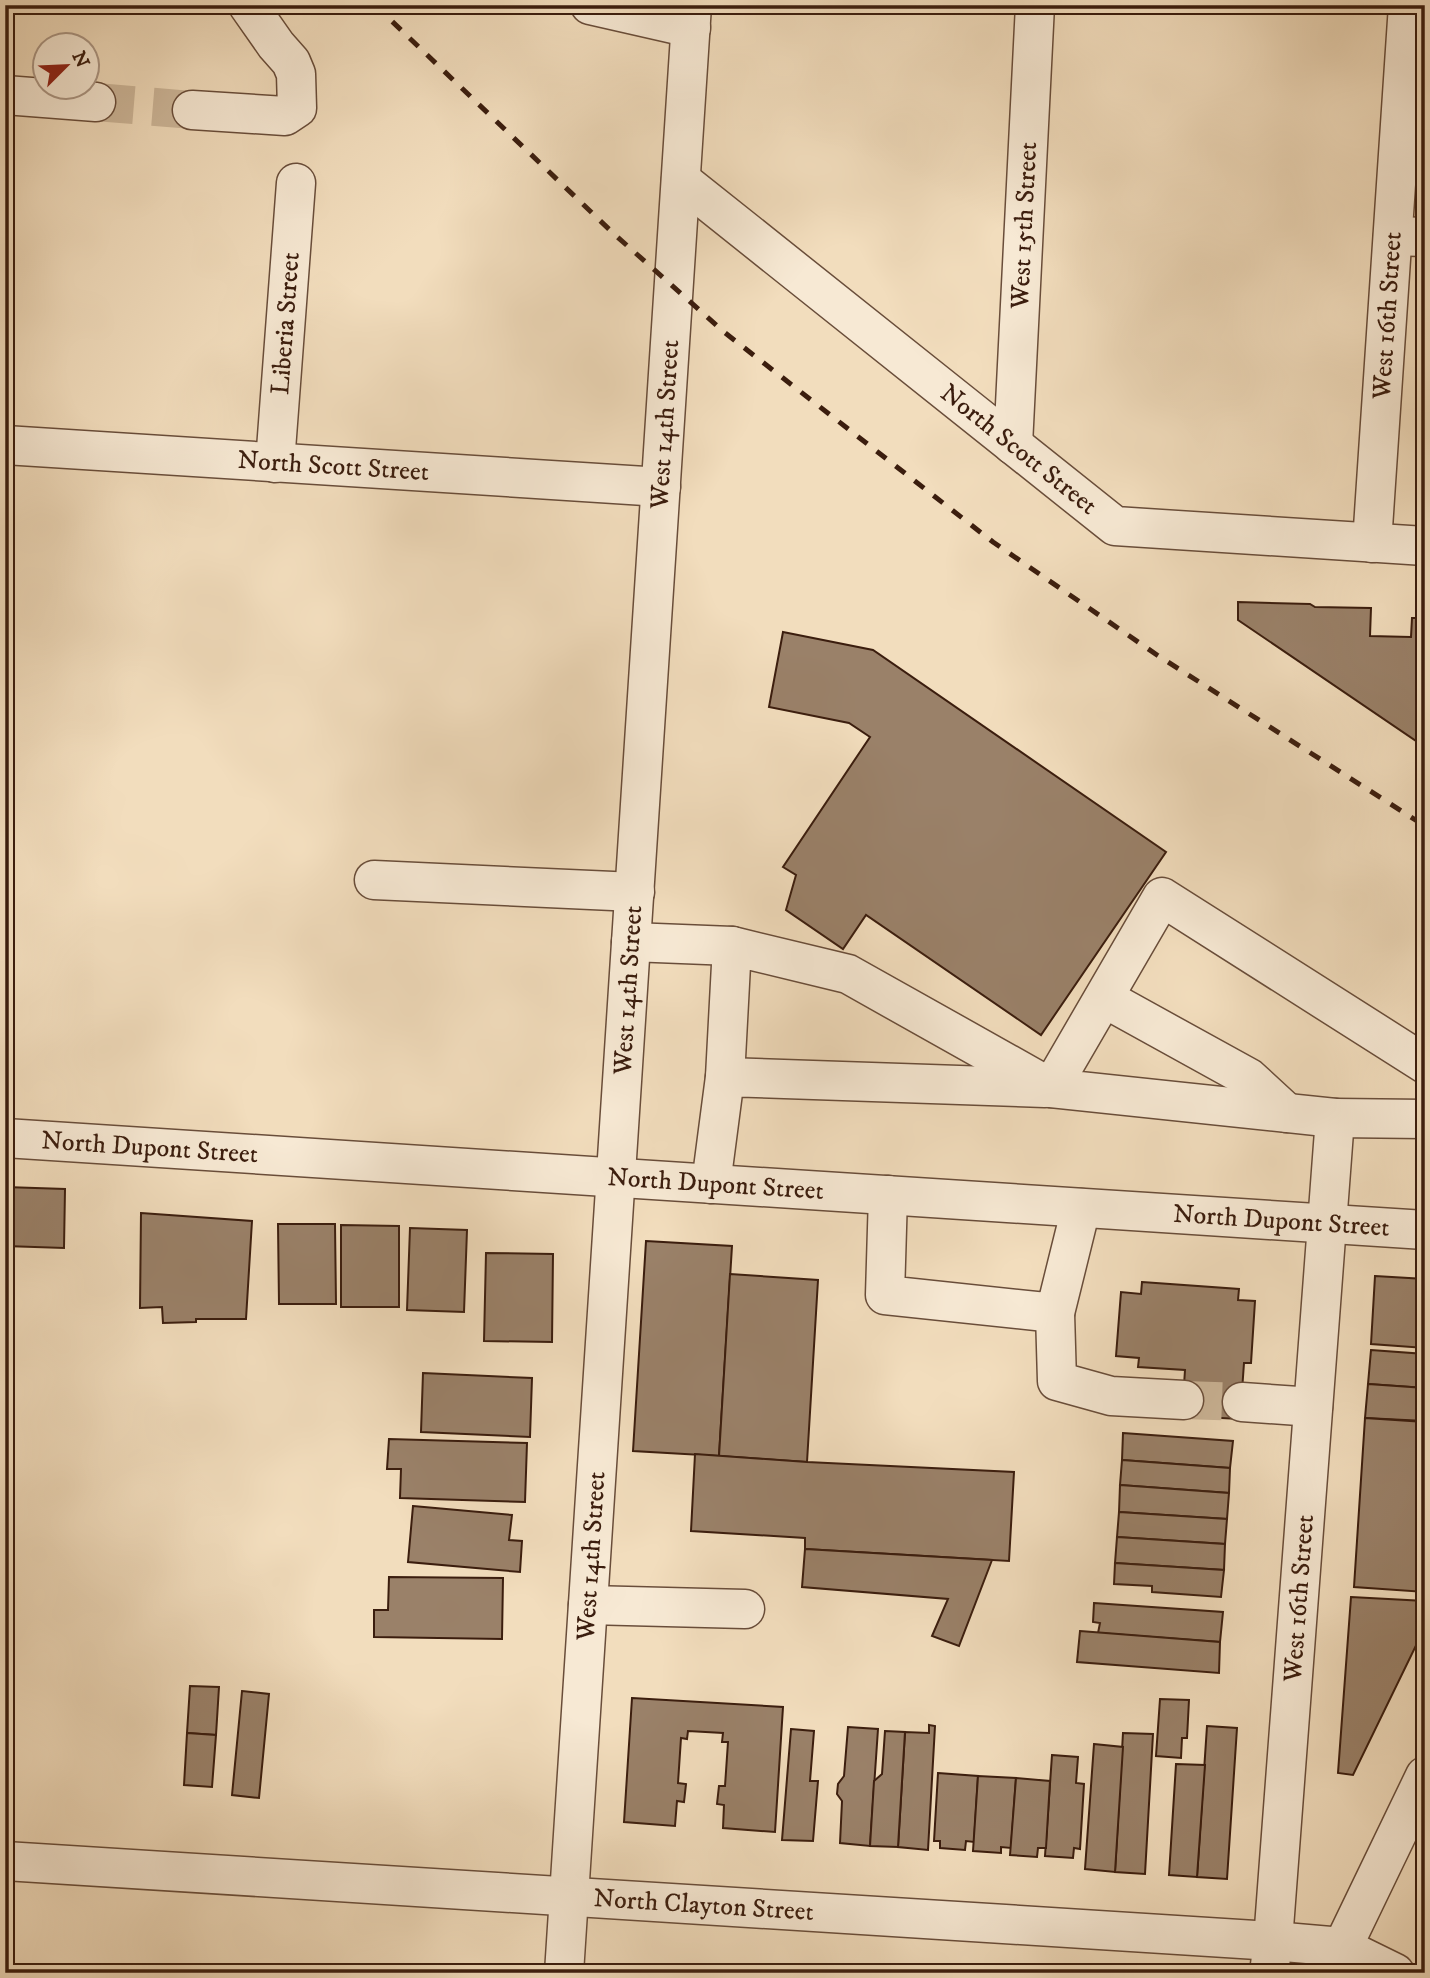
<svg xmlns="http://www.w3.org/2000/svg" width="1430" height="1978" font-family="'IM FELL DW Pica',serif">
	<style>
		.building { fill: #9a8169; stroke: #3b1d0e; stroke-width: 2 }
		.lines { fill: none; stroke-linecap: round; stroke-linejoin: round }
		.minor-tunnel { stroke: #cdb79a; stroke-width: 38; stroke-dasharray: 38 19; stroke-linecap: butt }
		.minor-casing { stroke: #694d3a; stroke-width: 41 }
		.minor { stroke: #f7e9d4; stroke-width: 38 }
		.rail { stroke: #3b1d0e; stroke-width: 5; stroke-dasharray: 12 12; stroke-linecap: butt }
		.labels { text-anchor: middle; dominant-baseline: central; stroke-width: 7; stroke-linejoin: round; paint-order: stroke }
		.street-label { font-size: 26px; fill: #3b1d0e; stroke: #f7e9d4 }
	</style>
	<rect width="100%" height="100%" fill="#f2ddbd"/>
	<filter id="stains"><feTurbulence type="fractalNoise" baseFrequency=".00286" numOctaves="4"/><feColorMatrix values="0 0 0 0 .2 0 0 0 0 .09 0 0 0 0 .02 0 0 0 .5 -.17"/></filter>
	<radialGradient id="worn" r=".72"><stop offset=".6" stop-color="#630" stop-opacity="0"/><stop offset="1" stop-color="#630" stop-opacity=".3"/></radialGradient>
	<g class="building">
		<path d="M1238 602 1310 604 1315 607 1371 608 1370 636 1411 637 1412 618H1425V747L1238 620Z"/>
		<path d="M783 632 873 650 1166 852 1041 1035 866 915 843 949 786 910 796 875 783 867 870 737 849 723 769 707Z"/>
		<path d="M5 1187 65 1189 64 1248 5 1246Z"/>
		<path d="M141 1213 252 1221 246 1319H196V1322L163 1323 162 1307 140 1308Z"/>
		<path d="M278 1224H335L336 1304H279Z"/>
		<path d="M341 1225 399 1226V1307H341Z"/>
		<path d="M410 1228 467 1230 464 1312 407 1310Z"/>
		<path d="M646 1241 732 1246 719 1456 633 1451Z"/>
		<path d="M486 1253 553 1254 552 1342 484 1341Z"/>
		<path d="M730 1274 818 1280 807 1462 719 1456Z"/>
		<path d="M1375 1276 1425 1279V1348L1371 1344Z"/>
		<path d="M1142 1282 1239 1289 1238 1300 1255 1301 1251 1363H1244L1240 1419 1182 1416 1185 1370 1138 1367 1139 1358 1116 1356 1121 1292 1141 1294Z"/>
		<path d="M1371 1350 1425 1354V1388L1368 1384Z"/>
		<path d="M423 1373 532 1378 530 1437 421 1432Z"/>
		<path d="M1368 1384 1425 1388V1421L1365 1418Z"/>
		<path d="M1365 1418 1425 1422V1592L1354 1587Z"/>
		<path d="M1123 1433 1233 1441 1230 1468 1122 1460Z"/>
		<path d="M389 1439 527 1443 525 1502 400 1498 401 1469H387Z"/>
		<path d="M695 1454 807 1462 1014 1472 1009 1561 805 1549V1538L691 1531Z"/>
		<path d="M1122 1460 1230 1468 1229 1493 1120 1485Z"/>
		<path d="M1120 1485 1229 1493 1227 1519 1119 1512Z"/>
		<path d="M413 1506 512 1515 509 1540 522 1541 520 1572 408 1562Z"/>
		<path d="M1119 1512 1227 1519 1225 1544 1117 1537Z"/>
		<path d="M1117 1537 1225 1544 1224 1570 1115 1563Z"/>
		<path d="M805 1549 992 1560 959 1646 932 1636 948 1599 802 1587Z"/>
		<path d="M1115 1563 1224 1570 1221 1597 1152 1592V1586L1114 1584Z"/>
		<path d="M389 1577 503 1578 502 1639 374 1637V1610H388Z"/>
		<path d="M1351 1597 1425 1601V1627L1353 1775 1338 1773Z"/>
		<path d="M1094 1603 1223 1612 1220 1642 1098 1633 1100 1623 1093 1622Z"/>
		<path d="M1080 1631 1220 1642 1219 1673 1077 1662Z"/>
		<path d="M190 1686 219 1687 216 1735 187 1733Z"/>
		<path d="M242 1691 269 1694 259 1798 232 1795Z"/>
		<path d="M632 1698 783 1707 775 1832 723 1828 724 1805 717 1804 719 1786H725L728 1742H722L723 1733 688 1731 687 1739 681 1738 678 1783 686 1784 684 1802 677 1801 675 1826 624 1822Z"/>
		<path d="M1160 1699 1189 1700 1187 1738H1182L1181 1758 1156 1756Z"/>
		<path d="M929 1725 935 1726 928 1850 898 1847 905 1732 929 1733Z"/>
		<path d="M1207 1726 1237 1728 1227 1879 1197 1877Z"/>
		<path d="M848 1727 878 1729 870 1846 840 1843 842 1801 837 1794 838 1784 844 1776Z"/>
		<path d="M791 1729 814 1731 810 1781H818L813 1841 782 1840Z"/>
		<path d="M885 1731 905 1732 898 1847 870 1846 874 1781 882 1774Z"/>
		<path d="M187 1733 216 1735 212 1787 184 1785Z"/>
		<path d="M1123 1733 1153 1734 1145 1874 1115 1872Z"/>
		<path d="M1094 1744 1123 1747 1115 1872 1085 1869Z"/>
		<path d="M1052 1755 1078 1757 1076 1783 1084 1784 1080 1849 1074 1848 1073 1858 1045 1856Z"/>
		<path d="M1176 1764 1205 1765 1197 1877 1169 1875Z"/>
		<path d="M938 1773 978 1776 974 1842 966 1841 965 1850 940 1848V1841H934Z"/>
		<path d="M978 1776 1016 1778 1011 1848 1001 1847V1853L973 1851Z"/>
		<path d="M1016 1778 1050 1781 1046 1848H1038L1037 1857 1010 1855Z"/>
	</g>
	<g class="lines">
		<g class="minor-tunnel">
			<path d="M96 102 192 110"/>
			<path d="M1184 1400 1242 1402"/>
		</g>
		<defs>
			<g id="minor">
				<path d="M590 5 691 28"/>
				<path d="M5 95 96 102"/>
				<path d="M192 110 285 116 297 108 296 74 291 62 276 45 248 5"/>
				<path id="s1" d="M681 180 1115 526 1425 546"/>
				<path d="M1393 236 1425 237"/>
				<path id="s2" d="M5 445 661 487"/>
				<path id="s3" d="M1013 445 1035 5"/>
				<path id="s4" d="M275 463 296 183"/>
				<path id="s5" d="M1372 543 1408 5"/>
				<path d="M374 880 635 892"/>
				<path d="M631 942 732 946"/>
				<path d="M1104 998 1249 1078 1287 1113"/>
				<path d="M725 1077 732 946 848 974 1051 1088"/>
				<path d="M1335 1118 1051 1088 1162 897 1425 1064"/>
				<path id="s6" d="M5 1138 1425 1230"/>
				<path d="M711 1184 725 1077 1045 1088"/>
				<path d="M888 1195 885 1295 1055 1313 1081 1208"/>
				<path d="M1055 1313 1057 1381 1111 1396 1184 1400"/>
				<path d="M1242 1402 1313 1407"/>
				<path d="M588 1605 745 1609"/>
				<path id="s7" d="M5 1861 1273 1941 1342 1947 1395 1973"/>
				<path d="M1331 1971 1425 1776"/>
				<path id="s8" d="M564 1973 692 5"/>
				<path id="s9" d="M1269 1973 1273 1941 1335 1118 1425 1119"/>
			</g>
		</defs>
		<use href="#minor" class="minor-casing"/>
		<use href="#minor" class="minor"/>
		<path class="rail" d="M375 5 613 233 724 332 993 542 1157 655 1425 826"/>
	</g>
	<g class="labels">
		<g class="street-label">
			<text stroke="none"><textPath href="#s3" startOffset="220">West 15th Street</textPath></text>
			<text stroke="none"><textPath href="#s5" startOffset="228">West 16th Street</textPath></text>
			<text stroke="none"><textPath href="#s4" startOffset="140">Liberia Street</textPath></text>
			<text stroke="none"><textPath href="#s8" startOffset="1552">West 14th Street</textPath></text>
			<text stroke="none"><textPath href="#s1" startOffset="432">North Scott Street</textPath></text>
			<text stroke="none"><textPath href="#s2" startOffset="329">North Scott Street</textPath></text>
			<text stroke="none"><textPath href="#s8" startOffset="985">West 14th Street</textPath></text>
			<text stroke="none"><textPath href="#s6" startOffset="145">North Dupont Street</textPath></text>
			<text stroke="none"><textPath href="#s6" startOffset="712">North Dupont Street</textPath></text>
			<text stroke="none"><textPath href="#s6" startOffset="1279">North Dupont Street</textPath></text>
			<text stroke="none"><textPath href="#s8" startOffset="418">West 14th Street</textPath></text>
			<text stroke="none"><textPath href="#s9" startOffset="376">West 16th Street</textPath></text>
			<text stroke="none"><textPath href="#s7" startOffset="700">North Clayton Street</textPath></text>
		</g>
	</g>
	<rect width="1430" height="1978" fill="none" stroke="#f2ddbd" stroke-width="28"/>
	<rect x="7" y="7" width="1416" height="1964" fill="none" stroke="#3b1d0e" stroke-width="3.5"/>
	<rect x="14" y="14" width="1402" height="1950" fill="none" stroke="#3b1d0e" stroke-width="2"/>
	<g transform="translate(66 66) rotate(66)"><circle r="33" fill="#f7e9d4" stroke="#ac9785" stroke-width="2"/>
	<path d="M0-5L12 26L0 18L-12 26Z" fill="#8f2418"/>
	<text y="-10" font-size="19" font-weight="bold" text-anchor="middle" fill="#3b1d0e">N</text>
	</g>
	<rect width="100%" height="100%" filter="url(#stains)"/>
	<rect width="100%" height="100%" fill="url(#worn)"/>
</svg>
